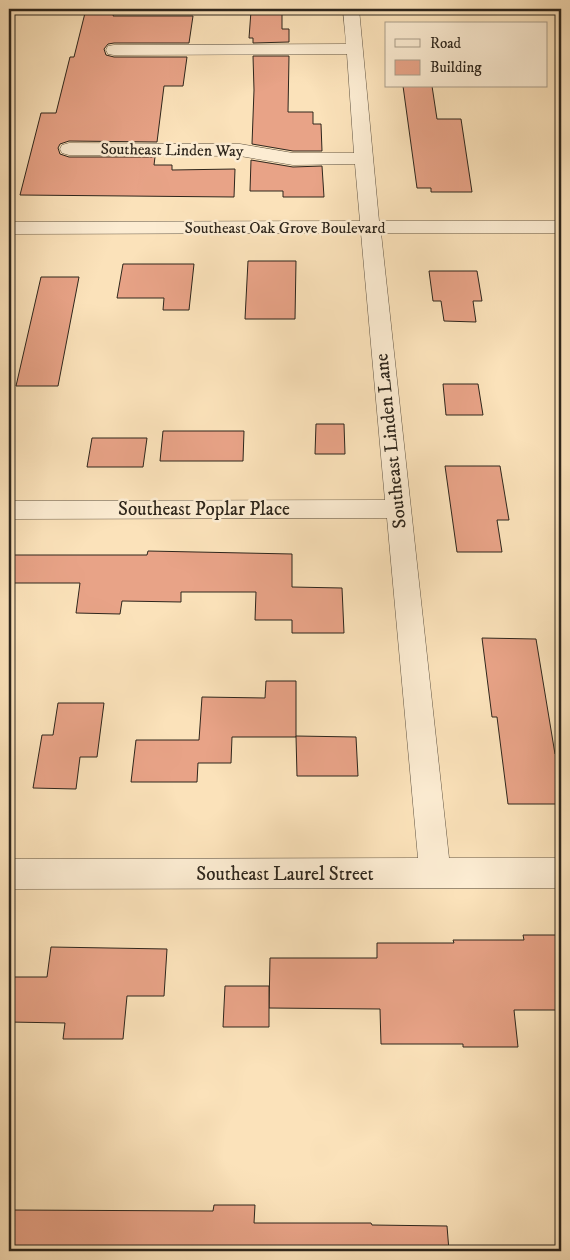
<svg xmlns="http://www.w3.org/2000/svg" width="570" height="1260" font-family="'IM FELL DW Pica',serif">
	<style>
		.building { fill: #e8a387; stroke: #2e261c }
		.lines { fill: none; stroke-linecap: round; stroke-linejoin: round }
		.minor-casing { stroke: #615544; stroke-width: 1 }
		.minor { fill: #fcecd2; fill-rule: evenodd }
		.labels { text-anchor: middle; dominant-baseline: central; stroke-width: 5; stroke-linejoin: round; paint-order: stroke }
		.far-street-label { font-size: 16px; fill: #2e261c; stroke: #fcecd2 }
		.street-label { font-size: 19px; fill: #2e261c; stroke: #fcecd2 }
	</style>
	<rect width="100%" height="100%" fill="#fbe2ba"/>
	<filter id="stains"><feTurbulence type="fractalNoise" baseFrequency=".004" numOctaves="4"/><feColorMatrix values="0 0 0 0 .2 0 0 0 0 .09 0 0 0 0 .02 0 0 0 .5 -.17"/></filter>
	<radialGradient id="worn" r=".72"><stop offset=".6" stop-color="#630" stop-opacity="0"/><stop offset="1" stop-color="#630" stop-opacity=".3"/></radialGradient>
	<g class="building">
		<path d="M251 11H282V29H289V42L253 43V38H249Z"/>
		<path d="M85 13H114L113 16H193L189 43H114L108 44 104 49 106 55 114 57H187L183 86H164L157 142 69 141 60 144 58 148 60 154 69 157H155L154 165H172V170L235 169 234 197 20 195 41 113H56L70 57H74Z"/>
		<path d="M253 56H289L288 112H313V124H321L322 151H293L252 144 254 90Z"/>
		<path d="M403 86H432L437 119H461L472 192H431V188H417Z"/>
		<path d="M251 160 293 167 322 166 324 197H283V191H250Z"/>
		<path d="M248 261H296L295 319H245Z"/>
		<path d="M123 264H194L189 310H163L164 298H117Z"/>
		<path d="M429 271H477L482 301H473L476 322 444 321 441 301H433Z"/>
		<path d="M41 277H79L58 386H16Z"/>
		<path d="M443 384H478L483 415H446Z"/>
		<path d="M316 424H344L345 454H315Z"/>
		<path d="M163 431H244L243 461H160Z"/>
		<path d="M92 438H147L143 467H87Z"/>
		<path d="M445 466H500L509 520H497L502 552H457Z"/>
		<path d="M148 551 292 554V587L342 588 344 633H292V620H255L256 592H181V602L122 601 120 614 76 613 80 583H9V555H147Z"/>
		<path d="M482 638 536 639 555 754H561V804H508L497 717H492Z"/>
		<path d="M266 681H296V737H232L231 763H198L197 782H131L136 740H199L202 697 265 698Z"/>
		<path d="M58 703H104L97 757H80L76 789 33 788 42 735H53Z"/>
		<path d="M296 736 356 737 358 776H297Z"/>
		<path d="M523 935H561V1010H514L518 1047H463V1044H381L380 1009 269 1008 270 958H377V943H454L453 940H524Z"/>
		<path d="M51 947 167 949 164 996H127L123 1039H63L65 1023 9 1022V977H47Z"/>
		<path d="M225 986H269V1027H223Z"/>
		<path d="M214 1205H255L254 1223H371L372 1225 447 1226 449 1251H9L11 1210 213 1211Z"/>
	</g>
	<g class="lines">
		<defs>
			<path id="minor" d="M343 9H359L379 221H561V233H381L449 858H561V888L9 889V859L418 858 387 518 9 519V501L385 500 361 233 9 234V222L360 221 355 164 293 165 240 156 69 155 62 153 60 149 62 145 69 143 240 144 293 153H354L347 54 114 55 108 54 106 50 108 46 114 45 346 44Z"/>
		</defs>
		<use href="#minor" class="minor-casing"/>
		<use href="#minor" class="minor"/>
	</g>
	<g class="labels">
		<g class="far-street-label">
			<text transform="translate(172 150) rotate(1)">Southeast Linden Way</text>
			<text x="285" y="228">Southeast Oak Grove Boulevard</text>
		</g>
		<g class="street-label">
			<text transform="translate(391 441) rotate(-96)">Southeast Linden Lane</text>
			<text x="204" y="509">Southeast Poplar Place</text>
			<text x="285" y="874">Southeast Laurel Street</text>
		</g>
	</g>
	<rect width="570" height="1260" fill="none" stroke="#fbe2ba" stroke-width="30"/>
	<rect x="10" y="10" width="550" height="1240" fill="none" stroke="#2e261c" stroke-width="2.5"/>
	<rect x="15" y="15" width="540" height="1230" fill="none" stroke="#2e261c"/>
	<rect x="385" y="22" width="162" height="65" fill="#fcecd2" stroke="#aa9d89"/>
	<rect x="395" y="39" width="25" height="8" fill="#fcecd2" stroke="#aa9d89"/>
	<text x="430" y="48" font-size="15" fill="#2e261c">Road</text>
	<rect x="395" y="60" width="25" height="15" fill="#e8a387" stroke="#aa9d89"/>
	<text x="430" y="72" font-size="15" fill="#2e261c">Building</text>
	<rect width="100%" height="100%" filter="url(#stains)"/>
	<rect width="100%" height="100%" fill="url(#worn)"/>
</svg>
